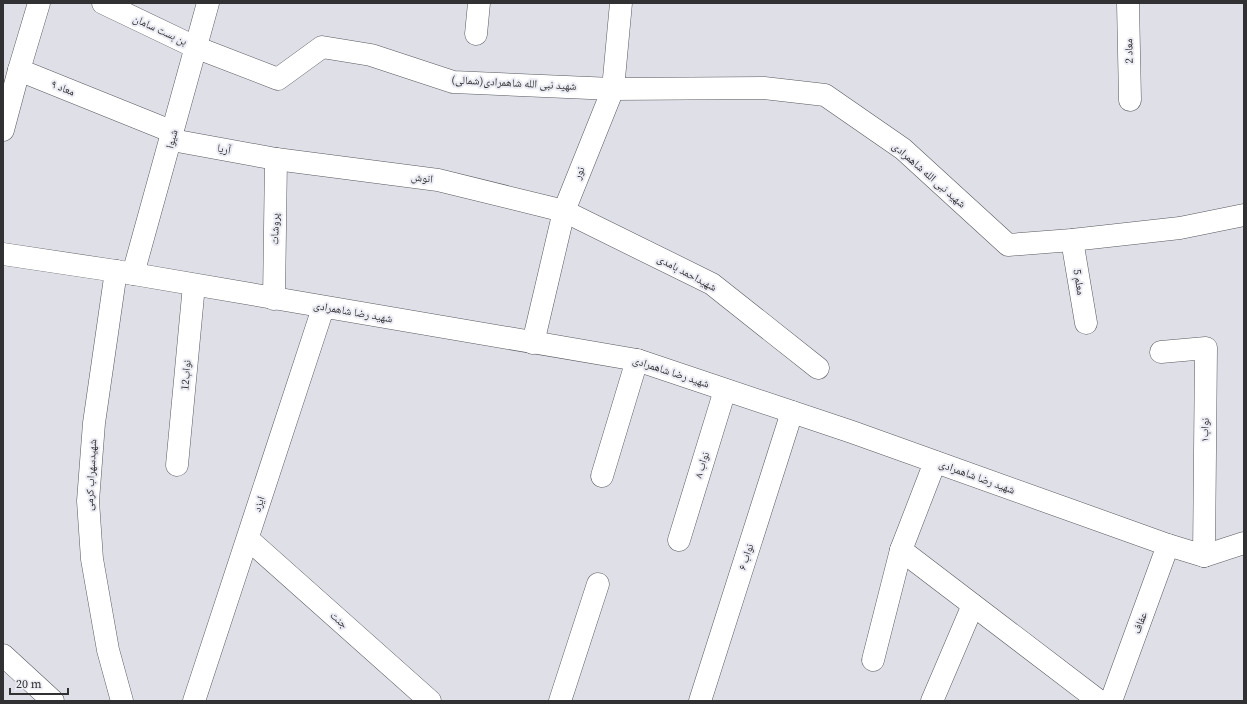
<svg xmlns="http://www.w3.org/2000/svg" width="1247" height="704" font-family="'Source Serif 4','Noto Naskh Arabic',serif">
	<style>
		.lines { fill: none; stroke-linecap: round; stroke-linejoin: round }
		.minor-casing { stroke: #58595f; stroke-width: 23 }
		.secondary-casing { stroke: #58595f; stroke-width: 23 }
		.minor { stroke: #fff; stroke-width: 22 }
		.secondary { stroke: #fff; stroke-width: 22 }
		.labels { text-anchor: middle; dominant-baseline: central; stroke-width: 4; stroke-linejoin: round; paint-order: stroke }
		.street-label { font-size: 11px; fill: #313134; stroke: #ececf4 }
	</style>
	<rect width="100%" height="100%" fill="#dedfe7"/>
	<g class="lines">
		<defs>
			<g id="minor">
				<path d="M39 3 19 70 173 132"/>
				<path d="M103 3 195 47 278 79 322 47 371 55 453 82 613 89 764 88 825 95 903 149 1008 245 1072 240 1180 228 1244 215"/>
				<path d="M1128 3 1130 100"/>
				<path d="M476 34 479 3"/>
				<path d="M3 130 19 70"/>
				<path d="M172 140 276 159 438 180 564 211 712 284 818 368"/>
				<path d="M1072 240 1086 323"/>
				<path d="M116 271 94 423 88 501 92 559 108 650 122 701"/>
				<path d="M133 274 208 3"/>
				<path d="M274 299 276 159"/>
				<path d="M533 343 564 211 613 89 621 3"/>
				<path d="M1161 352 1206 348 1204 556"/>
				<path d="M935 462 901 550 1099 701"/>
				<path d="M177 465 194 285"/>
				<path d="M602 476 637 360"/>
				<path d="M248 539 430 701"/>
				<path d="M679 540 725 390"/>
				<path d="M3 655 53 701"/>
				<path d="M873 660 901 550"/>
				<path d="M194 701 323 308"/>
				<path d="M560 701 598 584"/>
				<path d="M700 701 792 412"/>
				<path d="M932 701 973 605"/>
				<path d="M1111 701 1168 545"/>
			</g>
			<path id="secondary" d="M3 254 116 271 637 360 852 432 1168 545 1204 556 1244 543"/>
		</defs>
		<use href="#minor" class="minor-casing"/>
		<use href="#secondary" class="secondary-casing"/>
		<use href="#minor" class="minor"/>
		<use href="#secondary" class="secondary"/>
	</g>
	<g class="labels">
		<g class="street-label">
			<text transform="translate(160 30) rotate(25)">بن بست سامان</text>
			<text transform="translate(1129 51) rotate(-91)">معاد 2</text>
			<text transform="translate(514 83) rotate(3)">شهید نبی الله شاهمرادی(شمالی)</text>
			<text transform="translate(63 88) rotate(22)">معاد ۹</text>
			<text transform="translate(172 139) rotate(-76)">شیوا</text>
			<text transform="translate(224 149) rotate(10)">آریا</text>
			<text transform="translate(579 173) rotate(-68)">نور</text>
			<text transform="translate(929 175) rotate(41)">شهید نبی الله شاهمرادی</text>
			<text transform="translate(422 178) rotate(7)">انوش</text>
			<text transform="translate(275 229) rotate(-89)">پروشات</text>
			<text transform="translate(687 273) rotate(28)">شهیداحمد بامدی</text>
			<text transform="translate(1079 282) rotate(81)">معلم 5</text>
			<text transform="translate(353 312) rotate(10)">شهید رضا شاهمرادی</text>
			<text transform="translate(671 372) rotate(18)">شهید رضا شاهمرادی</text>
			<text transform="translate(186 375) rotate(-85)">نواب12</text>
			<text transform="translate(1205 430) rotate(-89)">نواب۱</text>
			<text transform="translate(702 465) rotate(-73)">نواب ۸</text>
			<text transform="translate(91 475) rotate(-87)">شهیدسهراب کرمی</text>
			<text transform="translate(977 477) rotate(20)">شهید رضا شاهمرادی</text>
			<text transform="translate(259 504) rotate(-72)">ایزد</text>
			<text transform="translate(746 557) rotate(-72)">نواب ۶</text>
			<text transform="translate(339 620) rotate(42)">جنت</text>
			<text transform="translate(1140 623) rotate(-70)">عفاف</text>
		</g>
	</g>
	<rect width="1247" height="704" fill="none" stroke="#313134" stroke-width="8"/>
	<path d="M10 688v6h58v-6" fill="none" stroke="#313134" stroke-width="2"/>
	<text x="16" y="688" font-size="12" fill="#313134" stroke="#ececf4" stroke-width="3" paint-order="stroke">20 m</text>
</svg>
